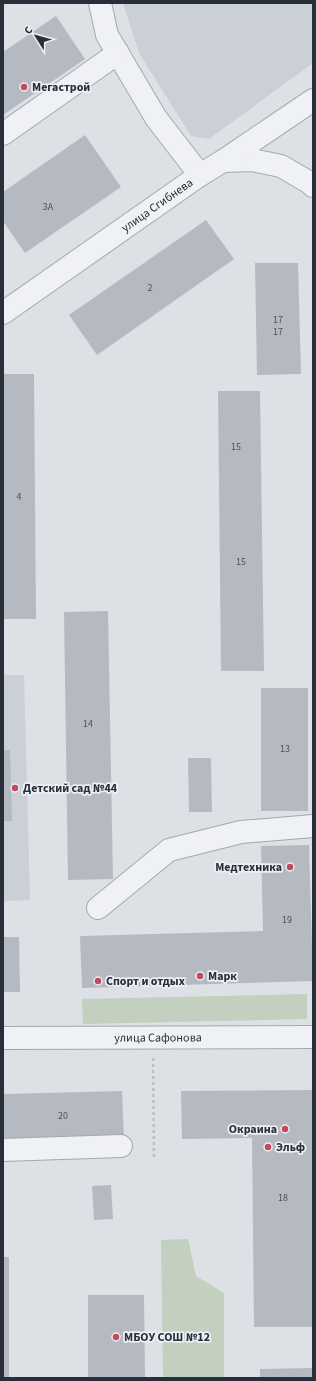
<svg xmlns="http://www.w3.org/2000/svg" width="316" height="1381" font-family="'Source Sans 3',sans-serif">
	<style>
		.built { fill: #cbd0d7 }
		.green { fill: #c3cfbf }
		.building { fill: #b5bac2 }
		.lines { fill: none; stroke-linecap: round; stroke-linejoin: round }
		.minor-casing { stroke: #a3a8af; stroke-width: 24 }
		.path { stroke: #bbbfc4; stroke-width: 2.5; stroke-dasharray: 3 3; stroke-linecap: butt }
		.minor { stroke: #eff1f4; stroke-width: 22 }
		.poi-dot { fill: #c34a5e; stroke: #eceff4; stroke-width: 1.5 }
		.labels { text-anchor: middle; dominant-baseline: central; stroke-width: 3.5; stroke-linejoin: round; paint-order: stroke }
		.number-label { font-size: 10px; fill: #4b525d }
		.poi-label { font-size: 12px; font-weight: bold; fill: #282f3b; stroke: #eceff4; text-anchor: start }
		.street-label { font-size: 12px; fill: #282f3b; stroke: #eceff4 }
	</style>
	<rect width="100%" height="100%" fill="#dde1e6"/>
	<g class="built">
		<path d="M123 3H313V63L209 139 191 136 139 53Z"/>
		<path d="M3 675H24L30 900 3 901Z"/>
	</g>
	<g class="green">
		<path d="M307 994V1019L83 1024 82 999Z"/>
		<path d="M188 1239 196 1276 224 1293V1378H163L161 1240Z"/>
	</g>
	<g class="building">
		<path d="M56 16 85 59 3 115V52Z"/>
		<path d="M85 135 121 187 25 253 3 221V192Z"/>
		<path d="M206 220 234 259 97 355 69 315Z"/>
		<path d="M255 263H298L301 374 257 375Z"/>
		<path d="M3 374H34L36 619H3Z"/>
		<path d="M218 391H260L264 671H221Z"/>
		<path d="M108 611 113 879 68 880 64 612Z"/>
		<rect x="261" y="688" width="47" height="123"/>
		<path d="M3 750H10L12 821H3Z"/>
		<path d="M188 758H211L212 812H189Z"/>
		<path d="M309 845 313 981 82 988 80 936 263 931 261 846Z"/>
		<path d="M3 937H19L20 992H3Z"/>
		<path d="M313 1090V1327H254L252 1138 182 1139 181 1091Z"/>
		<path d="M122 1091 124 1138 3 1142V1094Z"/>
		<path d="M111 1185 113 1219 94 1220 92 1186Z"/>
		<rect x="3" y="1257" width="6" height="121"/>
		<path d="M88 1295H144L145 1378H88Z"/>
		<path d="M313 1368V1378H260V1369Z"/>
	</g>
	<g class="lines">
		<defs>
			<g id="minor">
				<path d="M100 3 107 35 156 118 200 175"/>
				<path d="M3 134 118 53"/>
				<path d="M223 161 252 160 281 166 310 183 313 186"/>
				<path id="s1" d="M3 313 200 175 223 161 313 100"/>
				<path d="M98 908 169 850 241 832 313 826"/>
				<path id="s2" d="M3 1038 313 1037"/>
				<path d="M3 1150 121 1146"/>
			</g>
		</defs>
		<use href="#minor" class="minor-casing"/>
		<path class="path" d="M153 1058 154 1160"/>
		<use href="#minor" class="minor"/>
	</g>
	<g class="poi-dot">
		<circle cx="24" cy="87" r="4"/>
		<circle cx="15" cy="788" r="4"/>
		<circle cx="290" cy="867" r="4"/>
		<circle cx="200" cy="976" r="4"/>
		<circle cx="98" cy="981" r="4"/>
		<circle cx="285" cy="1129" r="4"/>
		<circle cx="268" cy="1147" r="4"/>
		<circle cx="116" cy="1337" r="4"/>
	</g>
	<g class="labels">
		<g class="number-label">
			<text x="48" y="207">3А</text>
			<text x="150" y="288">2</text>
			<text x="278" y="320">17</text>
			<text x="278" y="332">17</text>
			<text x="236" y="447">15</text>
			<text x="19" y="497">4</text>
			<text x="241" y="562">15</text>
			<text x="88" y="724">14</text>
			<text x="285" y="749">13</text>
			<text x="287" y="920">19</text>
			<text x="63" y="1116">20</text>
			<text x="283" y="1198">18</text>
		</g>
		<g class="poi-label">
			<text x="32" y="87">Мегастрой</text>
			<text x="23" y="788">Детский сад №44</text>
			<text x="282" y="867" text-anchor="end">Медтехника</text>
			<text x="208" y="976">Марк</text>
			<text x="106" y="981">Спорт и отдых</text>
			<text x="277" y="1129" text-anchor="end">Окраина</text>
			<text x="276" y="1147">Эльф</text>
			<text x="124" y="1337">МБОУ СОШ №12</text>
		</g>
		<g class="street-label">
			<text stroke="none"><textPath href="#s1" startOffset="188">улица Сгибнева</textPath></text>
			<text stroke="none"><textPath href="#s2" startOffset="155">улица Сафонова</textPath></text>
		</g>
	</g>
	<rect width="316" height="1381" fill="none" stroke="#282f3b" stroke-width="8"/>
	<g transform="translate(36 36) rotate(307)" stroke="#eceff4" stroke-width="3" paint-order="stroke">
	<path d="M0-3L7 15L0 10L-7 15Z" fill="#282f3b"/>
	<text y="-6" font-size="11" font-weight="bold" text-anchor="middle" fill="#282f3b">С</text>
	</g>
</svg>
